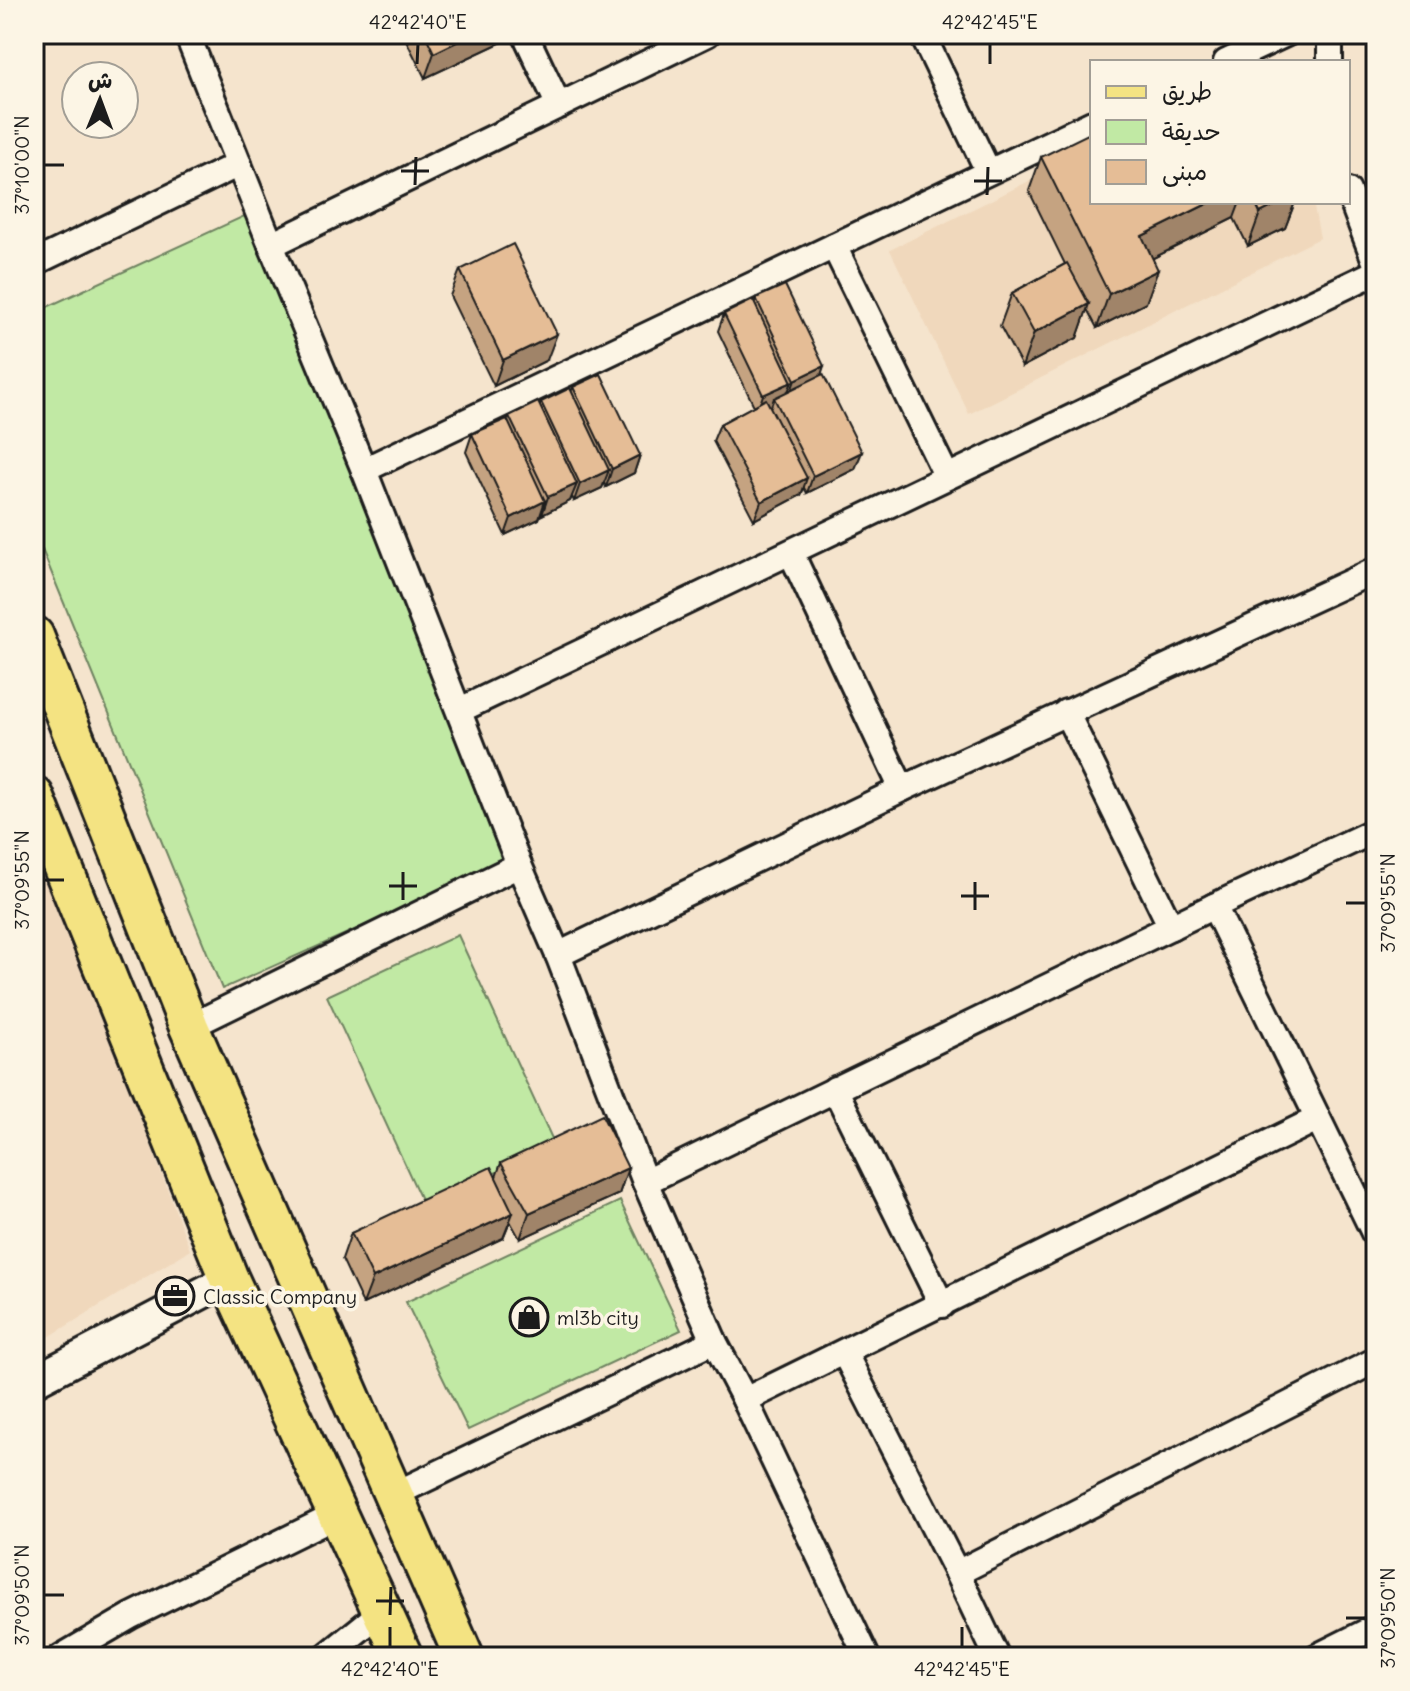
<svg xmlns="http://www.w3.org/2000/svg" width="1410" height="1691" font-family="Delius,'Playpen Sans Arabic',sans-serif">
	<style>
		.built { fill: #f0d8bc }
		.green { fill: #c1e9a4; stroke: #6e8260; stroke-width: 2 }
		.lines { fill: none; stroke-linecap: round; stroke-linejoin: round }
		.minor-casing { stroke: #1c1c1c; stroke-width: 30 }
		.tertiary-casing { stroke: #1c1c1c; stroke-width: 36 }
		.primary-casing { stroke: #1c1c1c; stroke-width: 44 }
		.minor { stroke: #fcf5e5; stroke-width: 24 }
		.tertiary { stroke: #fcf5e5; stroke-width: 30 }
		.primary { stroke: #f4e382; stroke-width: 38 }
		.wall { fill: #c5a381; stroke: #1c1c1c; stroke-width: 2 }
		.shaded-wall { fill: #a08469; stroke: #1c1c1c; stroke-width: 2 }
		.building { fill: #e5bd96; stroke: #1c1c1c; stroke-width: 2 }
		.ticks { fill: none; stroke: #1c1c1c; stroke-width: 3 }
		.labels { text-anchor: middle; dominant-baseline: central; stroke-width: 7; stroke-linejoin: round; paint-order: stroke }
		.poi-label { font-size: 20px; fill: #1c1c1c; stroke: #fcf5e5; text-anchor: start }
		.neatline { fill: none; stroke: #1c1c1c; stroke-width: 3 }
		.ticks-label { font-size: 20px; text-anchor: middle; fill: #1c1c1c }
	</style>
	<rect width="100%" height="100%" fill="#f5e4cd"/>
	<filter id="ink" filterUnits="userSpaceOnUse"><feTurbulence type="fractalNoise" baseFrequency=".0125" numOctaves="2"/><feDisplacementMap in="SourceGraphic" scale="16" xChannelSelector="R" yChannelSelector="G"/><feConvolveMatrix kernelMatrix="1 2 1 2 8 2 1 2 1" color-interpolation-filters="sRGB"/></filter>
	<g filter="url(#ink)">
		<g class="built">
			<path d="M1092 150V202H1313L1320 238 969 414 890 250Z"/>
			<path d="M34 845 135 1102 190 1250 34 1346Z"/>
		</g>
		<g class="green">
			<path d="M253 212 520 856 222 989 34 530V313Z"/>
			<path d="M458 935 555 1145 424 1206 327 996Z"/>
			<path d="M620 1201 681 1330 468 1430 406 1302Z"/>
		</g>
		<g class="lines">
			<defs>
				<g id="minor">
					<path d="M187 34 271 245 364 470 519 865 558 955 645 1182 714 1341 745 1400 867 1657"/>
					<path d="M525 34 559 106"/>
					<path d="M922 34 988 171"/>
					<path d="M1330 34V62"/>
					<path d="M1226 62 1286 34"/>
					<path d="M1348 191 1376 264"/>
					<path d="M271 245 707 34"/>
					<path d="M834 246 946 475"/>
					<path d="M34 263 239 164"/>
					<path d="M364 470 1092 123"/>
					<path d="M791 553 902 789"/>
					<path d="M460 710C766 565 1070 417 1376 272"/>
					<path d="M1066 712 1171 927"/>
					<path d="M1214 906 1376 1237"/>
					<path d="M558 955 902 789 1376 570"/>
					<path d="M189 1027 519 865"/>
					<path d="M835 1089 942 1305"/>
					<path d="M645 1182 1214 906 1376 830"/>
					<path d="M844 1352 957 1573 997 1657"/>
					<path d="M745 1400 1317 1119"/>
					<path d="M393 1495 714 1341"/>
					<path d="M957 1573 1376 1360"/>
					<path d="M61 1657 131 1616 336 1515"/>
					<path d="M325 1657 381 1612"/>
					<path d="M1316 1657 1376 1627"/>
				</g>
				<path id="tertiary" d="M34 1381 229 1279"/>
				<g id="primary">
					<path d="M34 636 189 1027 464 1657"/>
					<path d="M34 796 229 1279 403 1657"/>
				</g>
			</defs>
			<use href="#minor" class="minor-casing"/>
			<use href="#tertiary" class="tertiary-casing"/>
			<use href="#primary" class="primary-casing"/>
			<use href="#minor" class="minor"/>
			<use href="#tertiary" class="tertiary"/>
			<use href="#primary" class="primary"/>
		</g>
		<g class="wall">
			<path d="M403 34H504L502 42 425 78Z"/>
			<path d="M1041 157 1092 202H1295L1285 228 1248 246 1234 218 1153 258 1146 303 1097 328 1087 309 1077 338 1022 367 1000 326 1012 293 1065 264 1029 191Z"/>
			<path d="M460 270 547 360 494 386 450 296Z"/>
			<path d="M756 298 821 375 855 469 807 493 804 488 801 495 754 520 713 441 720 424 754 406 718 331 724 314 754 304Z"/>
			<path d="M573 387 640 455 634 473 606 487 604 483 602 488 574 501 572 497 570 501 542 515 541 513 539 519 505 535 466 452 472 434 507 421 509 416 540 406 541 402 571 392Z"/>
			<path d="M501 1163 628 1168 619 1194 520 1239 510 1221 503 1238 363 1304 342 1259 351 1233 496 1177Z"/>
		</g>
		<g class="shaded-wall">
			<path d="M473 34H504L502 42 425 78 434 53Z"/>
			<path d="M1211 202H1240L1234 218 1129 270 1142 236Z"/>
			<path d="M1282 202H1295L1285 228 1248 246 1260 213Z"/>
			<path d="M1158 270 1146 303 1097 328 1109 294Z"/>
			<path d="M1089 304 1077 338 1022 367 1034 333Z"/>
			<path d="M557 334 547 360 494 386 503 360Z"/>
			<path d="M824 366 818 384 789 397 795 380Z"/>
			<path d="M792 382 785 399 774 398 771 406 757 413 763 395Z"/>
			<path d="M862 452 855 469 807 493 813 476Z"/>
			<path d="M640 455 634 473 606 487 612 469Z"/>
			<path d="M609 470 602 488 574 501 580 484Z"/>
			<path d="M807 478 801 495 754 520 761 502Z"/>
			<path d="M577 484 570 501 542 515 548 497Z"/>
			<path d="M545 501 539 519 505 535 511 518Z"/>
			<path d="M628 1168 619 1194 520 1239 529 1213Z"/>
			<path d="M513 1213 503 1238 363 1304 373 1278Z"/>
		</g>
		<g class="building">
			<path d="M425 34H473L434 53Z"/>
			<path d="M1092 132V202H1211L1142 236 1158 270 1109 294 1041 157Z"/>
			<path d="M1255 202H1282L1260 213Z"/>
			<path d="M513 244 557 334 503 360 460 270Z"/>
			<path d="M1067 263 1089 304 1034 333 1012 293Z"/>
			<path d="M785 285 824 366 795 380 756 298Z"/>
			<path d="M753 300 792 382 763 395 724 314Z"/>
			<path d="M601 374 640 455 612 469 573 387Z"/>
			<path d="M823 374 862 452 813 476 774 398Z"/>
			<path d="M570 388 609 470 580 484 541 402Z"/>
			<path d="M766 399 807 478 761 502 720 424Z"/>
			<path d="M538 402 577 484 548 497 509 416Z"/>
			<path d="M507 419 545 501 511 518 472 434Z"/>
			<path d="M602 1115 628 1168 529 1213 501 1163Z"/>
			<path d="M491 1167 513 1213 373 1278 351 1233Z"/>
		</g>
	</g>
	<path class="ticks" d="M417 64 418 44M990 64V44M44 165H64M401 171H429M974 181H1002M415 185 416 157M987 195 988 167M44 880H64M389 886H417M961 896H989M403 900V872M1346 903H1366M975 910V882M44 1595H64M376 1601H404M390 1615 391 1587M1346 1618H1366M390 1647V1627M962 1647V1627"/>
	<defs>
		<symbol id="office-ring" viewBox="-11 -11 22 22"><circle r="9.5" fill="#fcf5e5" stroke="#1c1c1c" stroke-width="1.5"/><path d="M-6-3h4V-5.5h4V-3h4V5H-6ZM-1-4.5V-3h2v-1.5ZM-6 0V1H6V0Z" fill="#1c1c1c"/></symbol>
		<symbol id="shop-ring" viewBox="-11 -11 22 22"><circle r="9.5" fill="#fcf5e5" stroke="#1c1c1c" stroke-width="1.5"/><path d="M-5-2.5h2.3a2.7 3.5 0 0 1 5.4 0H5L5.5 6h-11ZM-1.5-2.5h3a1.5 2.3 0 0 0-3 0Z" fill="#1c1c1c"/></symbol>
	</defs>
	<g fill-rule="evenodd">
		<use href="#office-ring" x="153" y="1274" width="44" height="44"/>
		<use href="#shop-ring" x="507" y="1295" width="44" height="44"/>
	</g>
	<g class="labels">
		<g class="poi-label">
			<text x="203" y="1296">Classic Company</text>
			<text x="557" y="1317">ml3b city</text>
		</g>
	</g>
	<rect width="1410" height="1691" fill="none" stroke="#fcf5e5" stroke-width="88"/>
	<rect x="1090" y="60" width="260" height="144" fill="#fcf5e5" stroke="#a29e95" stroke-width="2"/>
	<rect x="1106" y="86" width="40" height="12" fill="#f4e382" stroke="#a29e95" stroke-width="2"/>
	<text x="1162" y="100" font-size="24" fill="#1c1c1c">طريق</text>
	<rect x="1106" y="120" width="40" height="24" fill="#c1e9a4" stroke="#a29e95" stroke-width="2"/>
	<text x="1162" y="140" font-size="24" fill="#1c1c1c">حديقة</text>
	<rect x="1106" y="160" width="40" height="24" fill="#e5bd96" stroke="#a29e95" stroke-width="2"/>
	<text x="1162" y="180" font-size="24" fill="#1c1c1c">مبنى</text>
	<g transform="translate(100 100) rotate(1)"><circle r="38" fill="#fcf5e5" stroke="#a29e95" stroke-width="2"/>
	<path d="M0-6L14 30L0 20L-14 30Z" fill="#1c1c1c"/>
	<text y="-12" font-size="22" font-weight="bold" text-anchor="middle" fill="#1c1c1c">ش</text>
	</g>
	<rect x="44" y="44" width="1322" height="1603" class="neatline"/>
	<g class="ticks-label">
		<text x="418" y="29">42°42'40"E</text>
		<text x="990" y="29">42°42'45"E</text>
		<text transform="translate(22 165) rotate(-90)" y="7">37°10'00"N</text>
		<text transform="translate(22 880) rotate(-90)" y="7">37°09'55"N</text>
		<text transform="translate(1388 903) rotate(-90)" y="7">37°09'55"N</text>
		<text transform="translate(22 1595) rotate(-90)" y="7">37°09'50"N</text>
		<text transform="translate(1388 1618) rotate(-90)" y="7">37°09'50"N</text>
		<text x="390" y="1676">42°42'40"E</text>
		<text x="962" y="1676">42°42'45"E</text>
	</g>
</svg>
